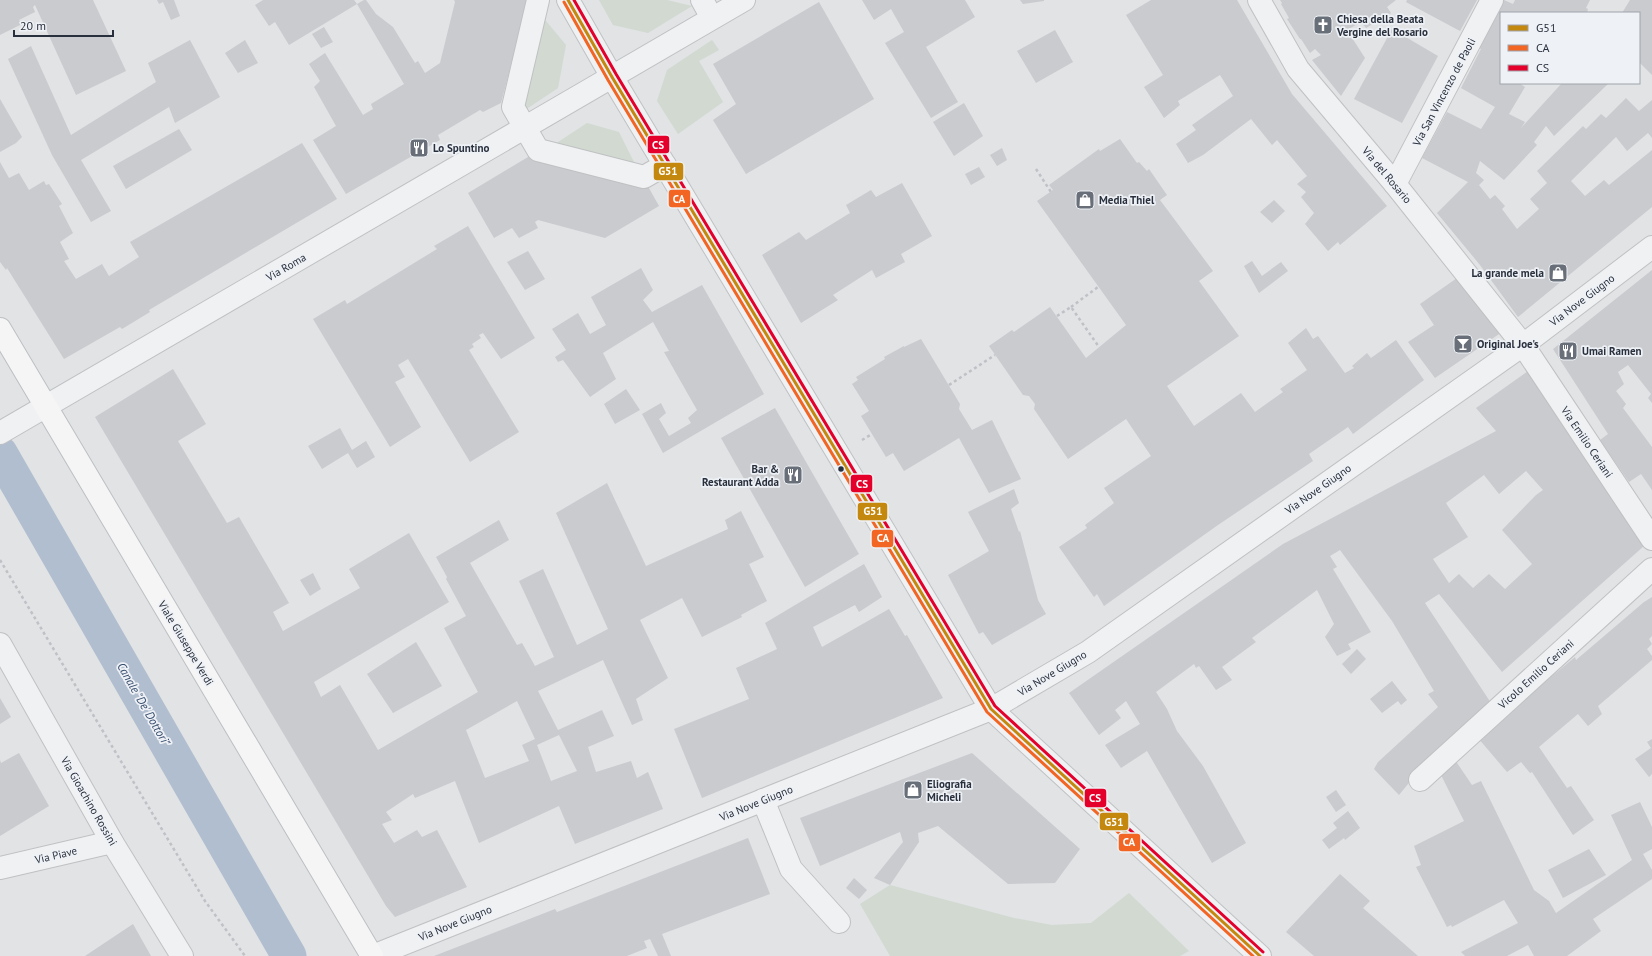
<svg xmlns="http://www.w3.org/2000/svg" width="1652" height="956" font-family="'PT Sans',sans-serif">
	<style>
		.green { fill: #d1d9d1 }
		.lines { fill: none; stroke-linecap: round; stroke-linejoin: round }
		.canal { stroke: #b1becf; stroke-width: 35 }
		.building { fill: #c9cbce; fill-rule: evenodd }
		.minor-casing { stroke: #bfc1c3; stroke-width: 24 }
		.major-casing { stroke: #bdc0c3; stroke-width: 24 }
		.path { stroke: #bfc1c6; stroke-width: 2.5; stroke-dasharray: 3 3; stroke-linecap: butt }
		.minor { stroke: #f0f1f2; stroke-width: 22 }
		.major { stroke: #f5f5f6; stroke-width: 22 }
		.bus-1-casing { stroke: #eef1f5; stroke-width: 6 }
		.bus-2-casing { stroke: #eef1f5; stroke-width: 6 }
		.bus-3-casing { stroke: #eef1f5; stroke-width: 6 }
		.bus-1 { stroke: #c4880f; stroke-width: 3 }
		.bus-2 { stroke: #f26522; stroke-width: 3 }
		.bus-3 { stroke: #e4002b; stroke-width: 3 }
		.bus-dot { fill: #29303d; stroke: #eef1f5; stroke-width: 1.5 }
		.labels { text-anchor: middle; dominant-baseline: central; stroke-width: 3.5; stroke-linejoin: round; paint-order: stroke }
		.poi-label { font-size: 11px; font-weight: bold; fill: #29303d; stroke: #eef1f5; text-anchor: start }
		.street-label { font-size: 11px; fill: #29303d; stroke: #eef1f5 }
		.water-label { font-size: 12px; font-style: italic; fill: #374d6e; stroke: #eef1f5 }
		.line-badge { stroke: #eef1f5; stroke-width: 1.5 }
		.badge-label { font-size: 11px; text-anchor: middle; font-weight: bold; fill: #fff }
	</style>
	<rect width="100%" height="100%" fill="#e1e3e5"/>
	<g class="green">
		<path d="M599 0H667L692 6 648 33 613 25Z"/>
		<path d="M541 15 566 45 558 88 522 112Z"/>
		<path d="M712 40 719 50 699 61 723 102 678 134 657 101 667 70Z"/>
		<path d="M587 123 619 132 639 172 546 150Z"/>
		<path d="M890 885 1014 918 1052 925 1091 923 1129 893 1189 951 1180 956H890L860 904Z"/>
	</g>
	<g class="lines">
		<path class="canal" d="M0 453 289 956"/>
	</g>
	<g class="building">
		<path d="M0 0H93L126 71 76 95 35 5 33 7 35 12 19 20 22 24 0 35Z"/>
		<path d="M157 0H174L180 16 171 20 163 2 159 4Z"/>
		<path d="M263 0H354L357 4 289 45 275 22 269 26 255 5Z"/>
		<path d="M364 0H366L376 14 393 27 415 63 418 61 425 73 440 63 455 2 454 0H528L501 103 483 112 480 110 438 135 440 140 346 194 313 140 336 126 314 87 320 81 309 64 325 53 363 115 373 109 371 104 404 84 357 4Z"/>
		<path d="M862 0H965L975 17 926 47 958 102 931 118 885 43 904 32 891 9 874 20Z"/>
		<path d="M1020 0H1044V1L1023 4Z"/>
		<path d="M1151 0H1237L1292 94 1387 206 1340 245 1338 242 1328 251 1305 224 1314 213 1301 197 1306 192 1297 184 1307 176 1277 140 1272 145 1251 119 1203 155 1188 163 1176 144 1196 130 1192 125 1233 96 1220 75 1178 101 1180 105 1164 118 1144 87 1163 75 1126 15Z"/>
		<path d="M1280 0H1396L1387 7 1391 13 1366 28 1361 22 1347 30 1365 58 1341 96 1312 60 1321 55 1315 49 1310 53 1301 39H1300L1287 19 1289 18 1281 4 1282 3Z"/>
		<path d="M1407 0H1477L1460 31 1417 8 1406 2Z"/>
		<path d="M1504 0 1513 4 1515 0H1590L1586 8 1588 9 1587 13H1501V83H1519L1525 87 1509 114 1525 122 1521 128 1562 83H1609L1554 136 1546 126 1534 142 1537 145 1504 180 1480 161 1476 173 1484 180 1479 185 1490 199 1495 195 1505 206 1502 209 1517 229 1539 209 1530 199 1547 183 1537 171 1583 126 1586 129 1601 114 1606 118 1626 98 1639 111 1652 100V138L1648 133 1627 151 1616 137 1571 181 1585 196 1604 180 1609 185 1652 150V207L1518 317 1480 265 1437 213 1468 182 1422 158 1447 112 1481 129 1495 107 1461 88 1481 49 1479 48Z"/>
		<path d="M1630 0H1652V75L1639 62V13H1622Z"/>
		<path d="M819 2 874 99 746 174 713 120 736 104 713 64Z"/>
		<path d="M324 27 333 42 321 48 312 34Z"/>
		<path d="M1392 29 1438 56 1402 123 1354 99Z"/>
		<path d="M1055 30 1073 62 1036 83 1017 51Z"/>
		<path d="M190 40 220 97 175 123 169 107 81 160 111 211 91 222 52 155 8 59 31 46 71 135 156 82 148 63Z"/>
		<path d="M245 40 258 63 238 73 225 53Z"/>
		<path d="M0 99 22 137 16 143 0 152Z"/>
		<path d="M964 103 983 136 954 156 933 122Z"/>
		<path d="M179 129 192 150 126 189 113 166Z"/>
		<path d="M1120 139 1137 163 1139 162 1147 171 1149 169 1167 195 1160 200 1213 271 1199 281 1239 336 1167 386 1194 426 1241 393 1255 412 1283 392 1280 389 1307 370 1288 343 1306 328 1313 339 1318 336 1345 373 1354 368 1352 366 1367 353 1371 358 1396 340 1424 380 1353 434 1348 427 1309 454 1313 461 1218 525 1104 606 1097 594 1094 597 1059 547 1087 528 1085 525 1114 503 1104 488 1151 456 1126 419 1068 459 1034 409 1035 404 1029 396 1023 395 989 346 1012 330 1014 332 1050 307 1086 358 1126 325 1037 201 1053 190 1049 185 1099 149 1100 151Z"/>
		<path d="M302 143 337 199 149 310 150 312 122 329 120 327 64 359 7 268 6 270 0 262V162L9 178 19 173 29 190 44 181 46 185 49 184 62 204 59 206 73 233 60 242 69 259 64 261 76 279 102 264 109 276 139 257 130 242Z"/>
		<path d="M1002 148 1007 160 997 166 990 155Z"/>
		<path d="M533 154 645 181 659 206 605 238 538 220 535 222 538 228 519 238 512 228 494 238 468 193Z"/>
		<path d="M979 167 985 177 971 185 965 174Z"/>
		<path d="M902 183 932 236 901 254 905 262 876 278 872 270 833 295 838 300 801 323 762 255 799 232 806 240 850 213 846 205 871 190 876 197Z"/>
		<path d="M1274 200 1285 211 1272 223 1260 212Z"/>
		<path d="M468 226 535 338 501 359 483 333 479 335 481 338 472 344 474 347 469 350 519 432 470 462 408 359 398 365 405 377 395 382 421 427 390 447 313 319 345 300 347 304 437 249 434 246Z"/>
		<path d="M528 251 545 279 525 290 507 262Z"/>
		<path d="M1252 261 1262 276 1281 262 1288 271 1259 293 1244 266Z"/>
		<path d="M641 268 653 290 643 300 652 312 702 285 764 394 663 453 642 414 661 403 666 413 659 419 669 436 691 423 688 418 697 410 664 352 669 351 653 322 603 353 616 379 590 397 563 360 558 362 555 357 566 350 552 329 578 313 590 334 606 325 591 297Z"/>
		<path d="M1652 270V403L1648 398 1651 394 1628 365 1618 372 1624 384 1616 391 1626 404 1623 408 1652 447V490L1641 474 1629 482 1600 440 1608 434 1553 349Z"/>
		<path d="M1457 278 1502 332 1435 378 1408 342 1434 325 1420 304Z"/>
		<path d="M921 339 960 404 959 409 972 430 992 420 1021 479 989 493 959 438 904 471 893 453 886 457 861 416 869 411 852 384 858 380 856 377 885 359 884 357 904 346V347Z"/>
		<path d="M173 369 206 424 178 441 227 523 239 517 289 603 273 612 283 631 360 588 349 569 409 533 449 602 314 682 321 697 340 685 378 750 478 692 444 628 466 616 446 579 447 577 436 557 499 520 509 540 470 563 517 645 522 643 535 666 554 657 519 581 543 569 577 645 608 629 556 513 607 483 646 566 728 529 725 520 741 511 764 557 749 564 767 601 741 615 742 617 702 637 682 598 640 620 668 678 636 699 643 720 632 725 603 660 538 691 558 730 602 710 614 736 588 747 596 772 631 761 637 778 648 772 663 809 575 844 559 806 479 843 455 781 415 798 413 794 386 812 392 820 382 824 394 843 417 830 422 837 437 830 467 887 395 917 386 906 95 417ZM517 701 535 739 522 745 529 761 485 778 466 730ZM559 735 577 771 551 781 537 745Z"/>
		<path d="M1531 369 1644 546 1502 672 1439 594 1425 603 1491 703 1426 762 1399 795 1374 769 1378 762 1438 707 1428 694 1434 691 1392 621 1340 550 1330 556 1337 567 1333 569 1371 632 1348 644 1351 649 1337 656 1325 637 1334 624 1317 590 1252 638 1256 642 1222 667 1232 680 1216 690 1199 666 1196 668 1194 664 1156 692 1167 709 1177 731 1203 766 1246 843 1212 863 1147 751 1121 768 1105 745 1140 724 1126 701 1115 710 1121 718 1099 735 1069 693 1283 544 1496 431 1476 408ZM1526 471 1543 490 1536 495 1502 530 1532 564 1505 589 1489 574 1473 588 1459 574 1449 583 1433 559 1468 537 1446 503 1484 475 1499 494Z"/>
		<path d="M626 389 640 410 615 424 604 404Z"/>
		<path d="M775 408 859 554 805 587 721 438Z"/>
		<path d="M340 428 352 450 366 441 375 457 357 468 348 453 322 469 308 446Z"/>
		<path d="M1014 489 1019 503 1011 509 1019 532 1020 531 1038 600 1046 614 992 645 983 632 979 634 948 575 989 551 968 512Z"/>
		<path d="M864 564 882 597 859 612 855 605 813 627 822 647 889 609 905 636 907 635 943 698 702 798 674 729 749 699 736 668 777 649 765 623Z"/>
		<path d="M313 573 321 589 310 596 300 580Z"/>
		<path d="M1652 597V636L1649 639 1652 644 1647 649 1652 656V660L1598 706 1602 714 1588 726 1578 714 1539 747 1567 788 1571 786 1594 820 1573 835 1532 772 1530 773 1521 762 1507 772 1478 738 1575 657 1576 660 1644 602Z"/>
		<path d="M416 642 442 686 393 713 367 674Z"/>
		<path d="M1357 649 1366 659 1351 674 1342 664Z"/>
		<path d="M1392 681 1407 700 1401 705 1398 701 1382 713 1370 699Z"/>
		<path d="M0 698 11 717 0 724Z"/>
		<path d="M1652 739V774L1649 777 1635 759 1651 748 1647 742Z"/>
		<path d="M19 753 49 806 0 836V760L1 763Z"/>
		<path d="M972 753 1080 849 1055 883 1008 884 938 826 918 833 919 842 890 885 874 878 903 842 900 832 820 866 800 818Z"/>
		<path d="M1455 760 1472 785 1481 781 1534 890 1549 901 1556 913 1632 860 1611 815 1640 802 1652 827V849L1643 854 1652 870V879L1593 919 1601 931 1567 956H1534L1528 945 1507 956H1465L1461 952 1518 923 1504 900 1452 927 1451 925 1447 927 1416 867 1421 865 1414 846 1464 821 1439 771Z"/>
		<path d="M1336 790 1346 805 1336 812 1326 797Z"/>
		<path d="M1348 811 1360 828 1345 840 1344 838 1329 849 1322 840 1337 828 1333 823Z"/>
		<path d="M748 838 770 894 662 934 671 956H658L650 939 644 941 647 948 627 956H434L555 909 557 912Z"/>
		<path d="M1589 849 1606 875 1563 898 1548 870Z"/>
		<path d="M1340 874 1370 901 1363 908 1418 956H1314L1286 932Z"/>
		<path d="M854 878 867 890 859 899 846 888Z"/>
		<path d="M133 924 151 956H85Z"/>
	</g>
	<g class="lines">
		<defs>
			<g id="minor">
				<path d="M538 0 513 107 538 150 644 177 665 165"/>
				<path d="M568 0 612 77 991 709 1260 956"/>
				<path d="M702 0 712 18"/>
				<path d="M1259 0 1298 69 1395 184 1523 345 1652 539"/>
				<path d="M1395 184 1492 0"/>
				<path d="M0 433 744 0"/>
				<path d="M0 644 112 842 182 956"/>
				<path d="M1420 780 1652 569"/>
				<path d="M763 800 791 869 839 922"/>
				<path d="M0 868 112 842"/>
				<path d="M373 956 991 709 1088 652 1523 345 1652 247"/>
			</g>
			<path id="major" d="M0 329 372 956"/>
		</defs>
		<use href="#minor" class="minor-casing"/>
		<use href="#major" class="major-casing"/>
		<g class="path">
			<path d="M1036 169 1051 192"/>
			<path d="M1071 307 1098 287"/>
			<path d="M1057 316 1071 307 1099 347"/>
			<path d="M949 385 995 355"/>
			<path d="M862 440 872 434"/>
			<path d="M0 560 205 901 245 956"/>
		</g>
		<use href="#minor" class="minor"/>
		<use href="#major" class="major"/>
		<defs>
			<path id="bus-1" d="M568 0 612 77 991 709 1260 956"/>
			<path id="bus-2" d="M564 2 608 80 987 712 1253 956"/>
			<path id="bus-3" d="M574 0 616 74 995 706 1263 952"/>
		</defs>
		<use href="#bus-1" class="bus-1-casing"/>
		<use href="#bus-2" class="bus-2-casing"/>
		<use href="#bus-3" class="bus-3-casing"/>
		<use href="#bus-1" class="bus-1"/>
		<use href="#bus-2" class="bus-2"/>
		<use href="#bus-3" class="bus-3"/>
	</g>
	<defs>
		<symbol id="church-square" viewBox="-11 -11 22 22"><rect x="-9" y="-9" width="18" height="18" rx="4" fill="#696f78" stroke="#eef1f5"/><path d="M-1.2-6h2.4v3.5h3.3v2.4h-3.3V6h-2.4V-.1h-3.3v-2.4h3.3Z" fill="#fff"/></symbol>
		<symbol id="restaurant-square" viewBox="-11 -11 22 22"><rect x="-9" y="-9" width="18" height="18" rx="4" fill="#696f78" stroke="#eef1f5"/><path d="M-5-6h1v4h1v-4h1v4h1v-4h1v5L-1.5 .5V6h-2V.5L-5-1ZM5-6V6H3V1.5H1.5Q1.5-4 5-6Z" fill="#fff"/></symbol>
		<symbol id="shop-square" viewBox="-11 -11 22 22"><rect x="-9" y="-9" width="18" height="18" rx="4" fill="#696f78" stroke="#eef1f5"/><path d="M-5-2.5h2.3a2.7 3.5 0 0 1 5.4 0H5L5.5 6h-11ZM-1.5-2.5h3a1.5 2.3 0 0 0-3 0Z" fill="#fff"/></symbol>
		<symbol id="bar-square" viewBox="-11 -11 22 22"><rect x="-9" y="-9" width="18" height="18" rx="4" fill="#696f78" stroke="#eef1f5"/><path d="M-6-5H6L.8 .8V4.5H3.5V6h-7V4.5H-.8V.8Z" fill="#fff"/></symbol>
	</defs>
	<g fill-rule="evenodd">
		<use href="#church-square" x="1312" y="14" width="22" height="22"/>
		<use href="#restaurant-square" x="408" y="137" width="22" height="22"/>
		<use href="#shop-square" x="1074" y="189" width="22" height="22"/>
		<use href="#shop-square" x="1547" y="262" width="22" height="22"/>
		<use href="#bar-square" x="1452" y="333" width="22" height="22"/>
		<use href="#restaurant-square" x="1557" y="340" width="22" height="22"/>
		<use href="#restaurant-square" x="782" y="464" width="22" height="22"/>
		<use href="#shop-square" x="902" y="779" width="22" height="22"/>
	</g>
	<circle class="bus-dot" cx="841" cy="469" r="3.5"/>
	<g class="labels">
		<g class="poi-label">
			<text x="1337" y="19">Chiesa della Beata<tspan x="1337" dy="13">Vergine del Rosario</tspan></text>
			<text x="433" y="148">Lo Spuntino</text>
			<text x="1099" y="200">Media Thiel</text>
			<text x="1544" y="273" text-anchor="end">La grande mela</text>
			<text x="1477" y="344">Original Joe's</text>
			<text x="1582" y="351">Umai Ramen</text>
			<text x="779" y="469" text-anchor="end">Bar &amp;<tspan x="779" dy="13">Restaurant Adda</tspan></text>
			<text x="927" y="784">Eliografia<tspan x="927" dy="13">Micheli</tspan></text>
		</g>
		<g class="street-label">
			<text transform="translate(1444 92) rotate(-62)">Via San Vincenzo de Paoli</text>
			<text transform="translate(1387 175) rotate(50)">Via del Rosario</text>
			<text transform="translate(286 267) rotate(-30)">Via Roma</text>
			<text transform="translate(1582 300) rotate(-37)">Via Nove Giugno</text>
			<text transform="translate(1587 442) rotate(56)">Via Emilio Ceriani</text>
			<text transform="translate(1318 489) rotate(-35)">Via Nove Giugno</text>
			<text transform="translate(186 643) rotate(59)">Viale Giuseppe Verdi</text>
			<text transform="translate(1052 673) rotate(-31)">Via Nove Giugno</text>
			<text transform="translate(1536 674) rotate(-42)">Vicolo Emilio Ceriani</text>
			<text transform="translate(89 801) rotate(60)">Via Gioachino Rossini</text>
			<text transform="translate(756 803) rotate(-22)">Via Nove Giugno</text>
			<text transform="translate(56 855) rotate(-13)">Via Piave</text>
			<text transform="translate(455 923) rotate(-22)">Via Nove Giugno</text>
		</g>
		<g class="water-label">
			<text transform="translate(144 704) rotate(60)">Canale "De' Dottori"</text>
		</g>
	</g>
	<g class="line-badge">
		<rect x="647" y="135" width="23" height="19" rx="4" fill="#e4002b"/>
		<rect x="653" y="162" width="31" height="19" rx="4" fill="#c4880f"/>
		<rect x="668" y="189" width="23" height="19" rx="4" fill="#f26522"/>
		<rect x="850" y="474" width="23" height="19" rx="4" fill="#e4002b"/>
		<rect x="857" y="502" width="31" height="19" rx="4" fill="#c4880f"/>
		<rect x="871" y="529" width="23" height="19" rx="4" fill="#f26522"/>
		<rect x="1084" y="788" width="23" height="20" rx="4" fill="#e4002b"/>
		<rect x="1099" y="812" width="30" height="19" rx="4" fill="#c4880f"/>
		<rect x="1118" y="833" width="23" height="19" rx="4" fill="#f26522"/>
	</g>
	<g class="badge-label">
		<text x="658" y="149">CS</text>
		<text x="668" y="175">G51</text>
		<text x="679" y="203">CA</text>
		<text x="862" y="488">CS</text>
		<text x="873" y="515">G51</text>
		<text x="883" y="542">CA</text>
		<text x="1095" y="802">CS</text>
		<text x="1114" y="826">G51</text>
		<text x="1129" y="846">CA</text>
	</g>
	<rect x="1500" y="12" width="140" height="72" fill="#eef1f5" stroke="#9fa4ab"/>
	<rect x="1508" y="25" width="20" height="6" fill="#c4880f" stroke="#9fa4ab"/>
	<text x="1536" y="32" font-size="12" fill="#29303d">G51</text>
	<rect x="1508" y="45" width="20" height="6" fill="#f26522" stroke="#9fa4ab"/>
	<text x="1536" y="52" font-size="12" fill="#29303d">CA</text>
	<rect x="1508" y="65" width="20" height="6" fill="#e4002b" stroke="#9fa4ab"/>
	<text x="1536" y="72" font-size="12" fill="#29303d">CS</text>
	<path d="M14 30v6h99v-6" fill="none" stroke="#29303d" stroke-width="2"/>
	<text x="20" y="30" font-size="12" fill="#29303d" stroke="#eef1f5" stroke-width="3" paint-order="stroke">20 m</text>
</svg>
